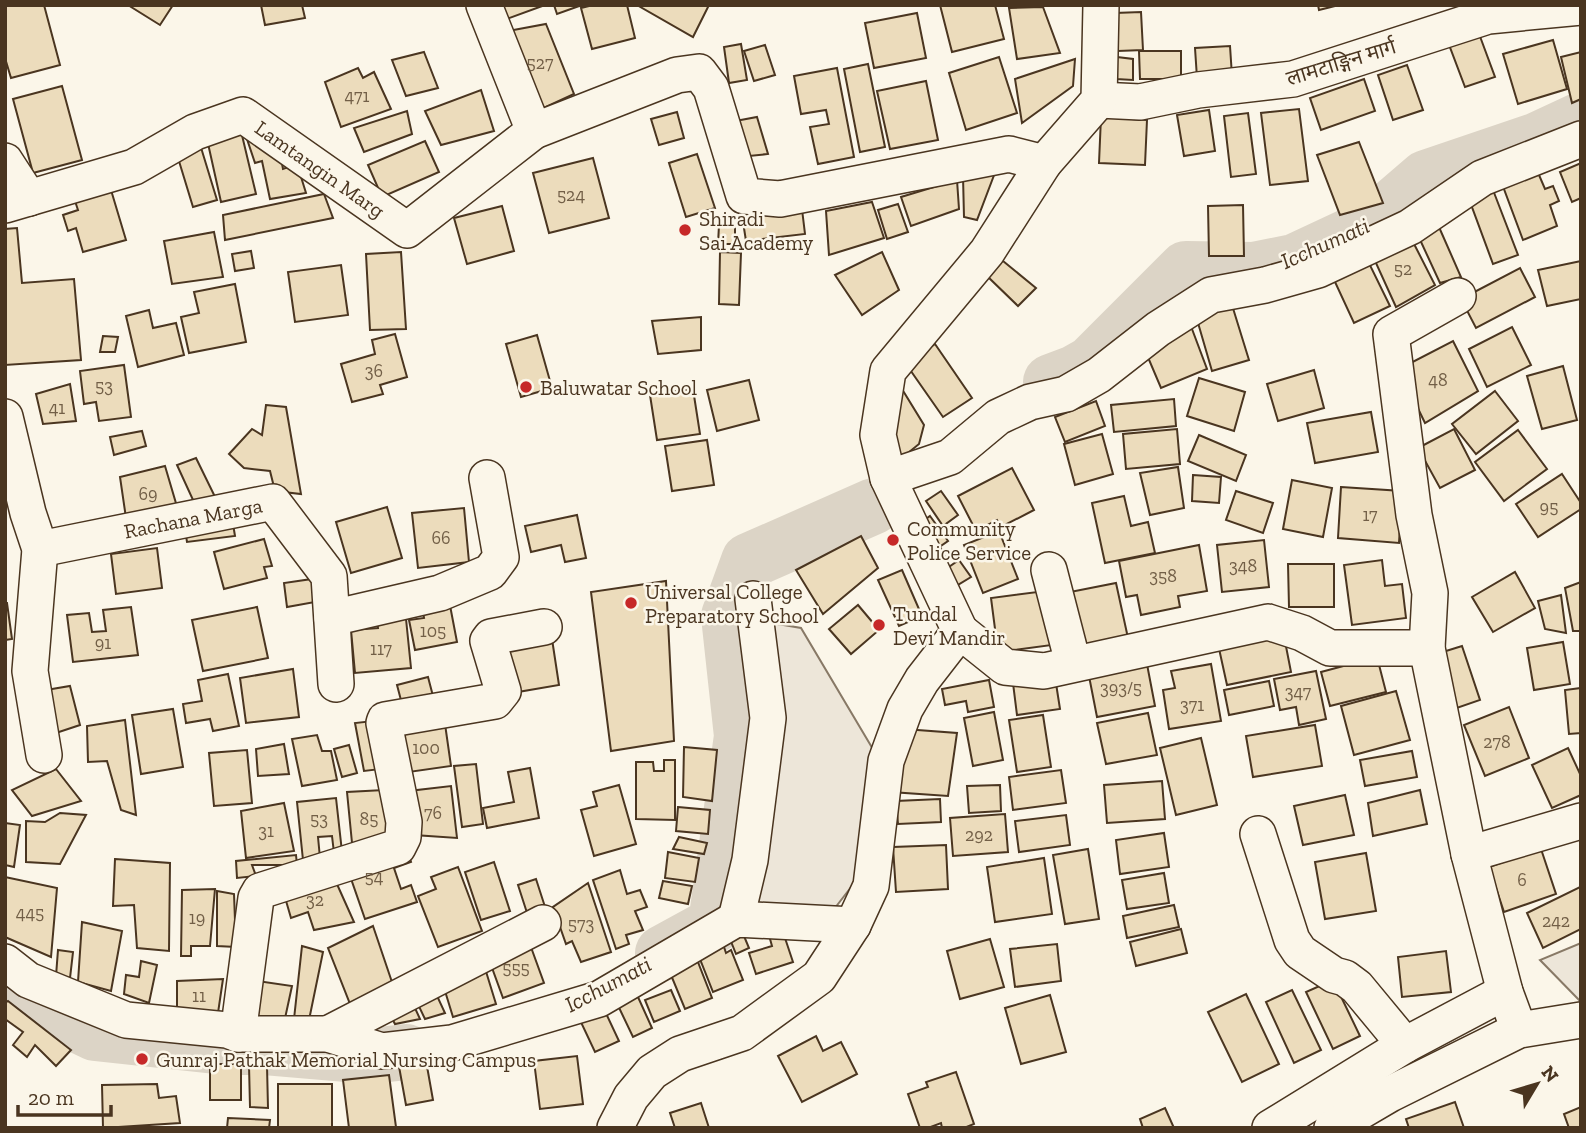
<svg xmlns="http://www.w3.org/2000/svg" width="1586" height="1133" font-family="'Zilla Slab','Noto Sans Devanagari',serif">
	<style>
		.green { fill: #ede6d9; stroke: #887966; stroke-width: 2 }
		.lines { fill: none; stroke-linecap: round; stroke-linejoin: round }
		.river { stroke: #dcd4c6; stroke-width: 56 }
		.building { fill: #ecdcbc; stroke: #4a3520; stroke-width: 2 }
		.minor-casing { stroke: #4a3520; stroke-width: 38 }
		.minor { stroke: #fbf6e9; stroke-width: 35 }
		.poi-dot { fill: #c62828; stroke: #fbf6e9; stroke-width: 2.5 }
		.labels { text-anchor: middle; dominant-baseline: central; stroke-width: 5; stroke-linejoin: round; paint-order: stroke }
		.number-label { font-size: 18px; fill: #725f47 }
		.street-label { font-size: 21px; fill: #4a3520; stroke: #fbf6e9 }
		.poi-label { font-size: 21px; fill: #4a3520; stroke: #fbf6e9; text-anchor: start }
		.water-label { font-size: 23px; font-style: italic; fill: #4a3520; stroke: #fbf6e9 }
	</style>
	<rect width="100%" height="100%" fill="#fbf6e9"/>
	<g class="green">
		<path d="M766 622 801 628 877 756 869 864 831 913 754 916Z"/>
		<path d="M1581 943V1002L1540 960Z"/>
	</g>
	<g class="lines">
		<g class="river">
			<path d="M1051 382 1075 373 1091 364 1186 269 1254 270 1294 262 1369 227 1426 178 1538 140 1581 120"/>
			<path d="M663 953 716 924 742 736 729 616 749 561 874 506"/>
			<path d="M5 986 32 1003 95 1033 225 1047H265L371 1056 406 1052"/>
		</g>
	</g>
	<g class="building">
		<path d="M5 5H44L60 65 11 78 5 58Z"/>
		<path d="M128 5H173L160 25Z"/>
		<path d="M261 5H302L305 18 265 25Z"/>
		<path d="M498 5H545L504 20Z"/>
		<path d="M554 5H582L557 14Z"/>
		<path d="M593 5H627L635 38 592 49 581 8Z"/>
		<path d="M637 5H709L693 37Z"/>
		<path d="M940 5H995L1004 39 952 52Z"/>
		<path d="M1318 5H1339L1319 10Z"/>
		<path d="M1043 7 1060 53 1017 59 1009 8Z"/>
		<path d="M1141 12 1143 50 1118 51 1115 13Z"/>
		<path d="M917 13 926 58 874 68 865 23Z"/>
		<path d="M546 24 574 94 535 112 508 31Z"/>
		<path d="M1478 31 1495 77 1465 87 1448 42Z"/>
		<path d="M1553 40 1567 89 1518 104 1503 54Z"/>
		<path d="M741 44 747 80 729 83 724 47Z"/>
		<path d="M765 45 775 75 754 81 744 51Z"/>
		<path d="M1230 46 1232 76 1197 78 1195 48Z"/>
		<path d="M1139 51H1181V79H1140Z"/>
		<path d="M424 52 438 88 406 96 392 60Z"/>
		<path d="M1581 52V99L1572 103 1561 57Z"/>
		<path d="M999 57 1017 113 966 130 949 73Z"/>
		<path d="M1117 57 1133 59V80L1116 79Z"/>
		<path d="M1075 59 1073 86 1022 123 1015 79Z"/>
		<path d="M868 64 885 147 860 152 844 69Z"/>
		<path d="M1407 65 1423 110 1393 120 1378 75Z"/>
		<path d="M358 68 363 78 374 72 391 109 341 127 325 82Z"/>
		<path d="M837 68 854 157 818 164 810 127 829 124 826 110 801 114 794 76Z"/>
		<path d="M1364 79 1375 111 1321 130 1310 98Z"/>
		<path d="M926 81 938 140 890 149 877 91Z"/>
		<path d="M62 86 82 160 33 173 13 99Z"/>
		<path d="M481 90 494 131 441 145 425 111Z"/>
		<path d="M1299 109 1308 181 1270 185 1261 113Z"/>
		<path d="M1209 110 1215 151 1184 156 1177 115Z"/>
		<path d="M407 111 412 134 364 152 354 128Z"/>
		<path d="M677 112 684 138 659 145 651 119Z"/>
		<path d="M1248 113 1256 174 1231 177 1224 116Z"/>
		<path d="M757 117 768 154 739 157 730 122Z"/>
		<path d="M1101 117 1147 120 1145 165 1099 163Z"/>
		<path d="M241 131 256 194 221 202 207 139Z"/>
		<path d="M245 133 279 148 283 169 297 164 306 193 270 199 262 161 255 163Z"/>
		<path d="M199 141 217 200 193 207 175 148Z"/>
		<path d="M425 141 439 172 382 197 368 165Z"/>
		<path d="M1359 142 1383 203 1340 215 1317 155Z"/>
		<path d="M697 154 715 208 686 217 669 163Z"/>
		<path d="M593 158 609 218 549 233 533 173Z"/>
		<path d="M1581 163V198L1572 202 1560 172Z"/>
		<path d="M1536 168 1545 189 1553 186 1559 201 1550 205 1557 226 1523 240 1501 181Z"/>
		<path d="M996 170 977 220 964 217 963 176Z"/>
		<path d="M957 180 959 209 911 226 901 197Z"/>
		<path d="M111 190 126 240 83 252 76 228 68 231 63 215 78 210 75 201Z"/>
		<path d="M1493 190 1518 255 1493 264 1469 199Z"/>
		<path d="M324 194 333 218 225 240 223 215Z"/>
		<path d="M801 201 805 234 746 241 741 209Z"/>
		<path d="M872 202 884 238 829 255 826 211Z"/>
		<path d="M898 204 908 232 887 239 878 210Z"/>
		<path d="M1243 205 1244 256H1209L1208 206Z"/>
		<path d="M502 206 514 251 467 264 454 218Z"/>
		<path d="M1435 218 1461 277 1440 283 1416 231Z"/>
		<path d="M719 225 735 226V244H718Z"/>
		<path d="M17 228 22 283 74 279 81 360 5 365V229Z"/>
		<path d="M214 232 223 277 172 284 164 241Z"/>
		<path d="M1411 238 1435 285 1396 307 1371 252Z"/>
		<path d="M251 251 254 268 235 271 232 254Z"/>
		<path d="M401 252 406 329 370 330 366 254Z"/>
		<path d="M720 252 741 253 739 305 719 304Z"/>
		<path d="M882 252 899 290 862 315 835 275Z"/>
		<path d="M1364 253 1390 306 1354 323 1329 269Z"/>
		<path d="M1003 261 1036 288 1018 306 985 274Z"/>
		<path d="M1581 261V299L1547 306 1538 270Z"/>
		<path d="M341 265 348 315 295 322 288 272Z"/>
		<path d="M1520 268 1535 297 1476 328 1461 299Z"/>
		<path d="M235 284 246 342 189 353 181 317 199 313 194 292Z"/>
		<path d="M1232 305 1249 360 1212 371 1196 316Z"/>
		<path d="M149 310 153 328 176 323 184 355 138 367 126 316Z"/>
		<path d="M701 317V350L658 354 652 321Z"/>
		<path d="M1189 321 1207 369 1161 388 1147 355Z"/>
		<path d="M1512 327 1531 365 1487 387 1469 349Z"/>
		<path d="M395 334 407 377 380 385 383 394 352 402 341 364 375 354 372 340Z"/>
		<path d="M537 335 552 388 521 397 506 344Z"/>
		<path d="M103 336 118 337 115 352H100Z"/>
		<path d="M1453 341 1478 391 1425 423 1399 369Z"/>
		<path d="M935 344 972 398 943 417 906 364Z"/>
		<path d="M124 365 131 417 99 421 96 402 84 404 80 371Z"/>
		<path d="M1563 366 1577 420 1542 429 1527 376Z"/>
		<path d="M1314 370 1324 408 1278 421 1267 384Z"/>
		<path d="M894 376 924 425 919 444 903 457 892 447Z"/>
		<path d="M1199 378 1245 392 1234 431 1187 416Z"/>
		<path d="M749 380 759 420 717 431 707 390Z"/>
		<path d="M70 384 76 421 43 424 36 394Z"/>
		<path d="M693 389 700 434 657 440 650 395Z"/>
		<path d="M1495 391 1518 421 1476 454 1452 424Z"/>
		<path d="M1174 399 1176 426 1114 432 1111 405Z"/>
		<path d="M1096 401 1105 426 1065 442 1055 417Z"/>
		<path d="M266 405 286 407 301 494 275 491 270 471 244 468 229 454 252 429 262 435Z"/>
		<path d="M1371 412 1378 452 1315 463 1307 423Z"/>
		<path d="M1177 429 1180 464 1126 469 1123 434Z"/>
		<path d="M1454 429 1475 470 1440 488 1418 448Z"/>
		<path d="M1518 430 1547 469 1504 501 1475 462Z"/>
		<path d="M142 431 146 446 114 455 110 437Z"/>
		<path d="M1102 434 1113 474 1075 485 1064 444Z"/>
		<path d="M1199 435 1246 455 1236 481 1188 461Z"/>
		<path d="M707 440 714 485 672 491 665 446Z"/>
		<path d="M196 458 219 505 199 513 177 465Z"/>
		<path d="M165 466 178 510 126 518 120 477Z"/>
		<path d="M1178 467 1184 508 1150 515 1140 473Z"/>
		<path d="M1012 468 1034 510 1001 527 997 520 976 531 958 496Z"/>
		<path d="M1562 474 1581 503V509L1538 537 1516 504Z"/>
		<path d="M1193 475 1221 477 1219 503 1192 501Z"/>
		<path d="M1292 480 1332 488 1323 537 1283 529Z"/>
		<path d="M1341 487 1402 491 1399 543 1338 538Z"/>
		<path d="M941 491 958 515 943 526 926 501Z"/>
		<path d="M1236 491 1273 503 1263 533 1226 520Z"/>
		<path d="M1124 496 1131 526 1148 522 1155 553 1105 563 1092 503Z"/>
		<path d="M387 507 402 558 351 573 336 522Z"/>
		<path d="M464 508 469 562 418 568 412 513Z"/>
		<path d="M577 515 586 558 565 562 561 545 531 552 525 526Z"/>
		<path d="M930 516 948 541 932 552 915 527Z"/>
		<path d="M233 524 235 536 187 542 185 530Z"/>
		<path d="M999 531 1018 579 983 593 964 545Z"/>
		<path d="M861 536 878 568 823 614 796 570Z"/>
		<path d="M264 539 272 566 264 567 267 578 224 589 214 552Z"/>
		<path d="M1264 540 1269 587 1222 592 1217 545Z"/>
		<path d="M1199 545 1207 591 1178 596 1180 607 1141 615 1137 595 1126 597 1119 561Z"/>
		<path d="M157 548 162 588 116 594 111 554Z"/>
		<path d="M959 560 971 577 956 586 946 569Z"/>
		<path d="M1382 560 1385 586 1402 584 1406 618 1352 625 1344 565Z"/>
		<path d="M1288 564H1334V607H1289Z"/>
		<path d="M902 570 922 616 899 626 878 580Z"/>
		<path d="M1515 572 1535 608 1493 632 1472 597Z"/>
		<path d="M312 579 315 602 287 607 284 583Z"/>
		<path d="M666 581 674 741 611 751 591 592Z"/>
		<path d="M1581 582V631H1573L1565 588Z"/>
		<path d="M1116 583 1128 638 1077 649 1065 593Z"/>
		<path d="M1045 591 1052 645 998 652 991 598Z"/>
		<path d="M448 595 457 642 415 650 409 620 424 618 421 600Z"/>
		<path d="M1561 595 1566 633 1545 629 1538 601Z"/>
		<path d="M5 603H7L12 639 5 640Z"/>
		<path d="M858 605 879 630 851 654 829 629Z"/>
		<path d="M131 607 138 655 73 662 67 615 89 613 92 632 106 631 103 610Z"/>
		<path d="M257 607 268 658 203 671 192 620Z"/>
		<path d="M405 609 411 668 355 673 351 630 378 628 376 611Z"/>
		<path d="M1283 631 1291 672 1227 685 1218 644Z"/>
		<path d="M552 639 559 685 512 693 504 646Z"/>
		<path d="M1563 642 1570 684 1534 690 1527 648Z"/>
		<path d="M1462 646 1480 700 1448 711 1430 656Z"/>
		<path d="M1377 657 1386 692 1330 706 1321 672Z"/>
		<path d="M1146 659 1155 706 1097 717 1088 671Z"/>
		<path d="M1211 664 1221 721 1169 729 1163 690 1175 688 1171 671Z"/>
		<path d="M293 669 299 717 246 723 240 678Z"/>
		<path d="M1316 671 1326 719 1299 725 1296 707 1280 710 1274 679Z"/>
		<path d="M228 674 239 726 213 731 210 719 186 723 183 704 202 701 198 680Z"/>
		<path d="M428 677 433 696 402 704 397 685Z"/>
		<path d="M1055 677 1060 709 1017 715 1013 683Z"/>
		<path d="M989 680 994 707 968 712 966 701 945 705 942 689Z"/>
		<path d="M1269 681 1274 706 1229 715 1224 690Z"/>
		<path d="M70 686 80 725 50 735 40 691Z"/>
		<path d="M1581 688V733L1569 734 1565 690Z"/>
		<path d="M1396 691 1410 740 1354 755 1341 706Z"/>
		<path d="M1509 707 1529 758 1485 776 1464 725Z"/>
		<path d="M173 709 183 767 141 774 132 715Z"/>
		<path d="M994 712 1003 760 973 766 964 718Z"/>
		<path d="M1148 713 1157 755 1106 764 1097 723Z"/>
		<path d="M1043 715 1051 767 1017 772 1009 720Z"/>
		<path d="M125 720 136 815 121 810 107 761 88 762 87 726Z"/>
		<path d="M373 721 381 769 364 771 355 723Z"/>
		<path d="M445 724 451 766 409 772 400 730Z"/>
		<path d="M1315 725 1322 766 1253 777 1246 736Z"/>
		<path d="M904 729 957 733 948 796 891 792Z"/>
		<path d="M317 735 322 751H331L337 780 302 786 292 739Z"/>
		<path d="M1201 738 1217 805 1176 815 1160 748Z"/>
		<path d="M284 744 289 774 258 776 256 749Z"/>
		<path d="M349 745 357 773 342 777 334 749Z"/>
		<path d="M684 747 717 750 712 801 683 797Z"/>
		<path d="M1568 748 1581 776V795L1552 808 1532 765Z"/>
		<path d="M247 750 252 803 214 806 209 753Z"/>
		<path d="M1412 751 1417 777 1365 786 1360 760Z"/>
		<path d="M664 760H675V820L636 819V762H653L654 771H664Z"/>
		<path d="M476 764 483 824 462 827 454 766Z"/>
		<path d="M530 768 539 818 487 828 483 808 514 802 508 772Z"/>
		<path d="M56 769 81 801 32 816 12 790Z"/>
		<path d="M1061 770 1066 803 1013 810 1009 777Z"/>
		<path d="M1162 781 1165 819 1107 823 1104 785Z"/>
		<path d="M619 785 636 844 594 856 581 810 597 806 593 792Z"/>
		<path d="M1000 785 1001 811 969 813 967 786Z"/>
		<path d="M451 786 457 838 414 835 409 791Z"/>
		<path d="M384 790 392 847 353 853 347 792Z"/>
		<path d="M1420 790 1427 824 1373 836 1368 803Z"/>
		<path d="M1345 795 1354 835 1303 845 1294 806Z"/>
		<path d="M336 798 342 852 334 853 332 836 318 837 320 858 303 860 297 802Z"/>
		<path d="M940 799 941 822 898 824 896 801Z"/>
		<path d="M284 803 294 851 246 858 241 811Z"/>
		<path d="M678 807 710 810 708 834 676 831Z"/>
		<path d="M60 813 86 815 60 864 26 862V821L45 822Z"/>
		<path d="M1005 814 1008 852 953 856 950 818Z"/>
		<path d="M1066 815 1070 845 1019 852 1015 821Z"/>
		<path d="M5 823 20 825 14 867 5 865Z"/>
		<path d="M1164 833 1169 867 1120 874 1116 840Z"/>
		<path d="M679 837 707 843 704 854 673 849Z"/>
		<path d="M946 845 948 889 896 892 893 847Z"/>
		<path d="M1088 849 1099 919 1065 924 1053 855Z"/>
		<path d="M1541 849 1556 894 1504 912 1489 867Z"/>
		<path d="M407 850 411 862 394 868 401 889 411 885 417 902 365 919 348 870Z"/>
		<path d="M668 852 699 858 695 882 665 878Z"/>
		<path d="M1366 853 1376 911 1325 919 1315 862Z"/>
		<path d="M296 855 297 865H252L256 876 237 878 236 861Z"/>
		<path d="M1044 858 1052 914 995 922 987 867Z"/>
		<path d="M115 859 170 863 169 951 137 948 134 905 113 906Z"/>
		<path d="M494 862 510 911 481 920 465 872Z"/>
		<path d="M458 867 482 931 438 947 418 896 436 889 431 877Z"/>
		<path d="M620 870 627 894 640 890 647 907 635 911 643 930 626 935 629 944 616 949 593 880Z"/>
		<path d="M332 873 354 922 314 930 308 912 291 918 282 887Z"/>
		<path d="M1164 873 1169 903 1127 909 1122 880Z"/>
		<path d="M5 877 57 888 51 957 5 937Z"/>
		<path d="M536 879 547 913 529 919 518 885Z"/>
		<path d="M663 881 692 886 688 904 659 898Z"/>
		<path d="M588 883 611 952 581 962 572 941 566 944 553 907Z"/>
		<path d="M1580 887 1581 929 1543 948 1527 913Z"/>
		<path d="M215 889 210 946H191V956H181L182 890Z"/>
		<path d="M217 891 234 894 236 947 217 946Z"/>
		<path d="M1174 905 1179 927 1127 938 1123 916Z"/>
		<path d="M82 922 122 931 111 991 78 982Z"/>
		<path d="M780 923 793 962 756 974 749 953 772 946 767 928Z"/>
		<path d="M739 924 749 948 736 954 726 929Z"/>
		<path d="M373 926 395 991 354 1014 328 948Z"/>
		<path d="M1181 929 1187 953 1136 966 1130 942Z"/>
		<path d="M528 939 544 983 503 998 487 954Z"/>
		<path d="M990 939 1004 987 960 999 947 951Z"/>
		<path d="M723 944 726 953 731 950 743 980 713 992 698 954Z"/>
		<path d="M1057 944 1061 981 1015 987 1010 949Z"/>
		<path d="M302 946 323 952 309 1020 294 1019Z"/>
		<path d="M58 950 73 952 70 978 56 976Z"/>
		<path d="M1446 951 1451 992 1402 997 1398 957Z"/>
		<path d="M694 952 712 998 685 1009 666 963Z"/>
		<path d="M141 961 157 965 149 1003 124 994 126 975 139 977Z"/>
		<path d="M484 965 496 1004 453 1017 441 978Z"/>
		<path d="M223 979 218 1013 177 1012V981Z"/>
		<path d="M251 980 292 986 284 1023 246 1013Z"/>
		<path d="M1333 980 1360 1036 1333 1049 1306 992Z"/>
		<path d="M432 985 445 1013 425 1019 414 996Z"/>
		<path d="M633 986 652 1028 633 1037 613 995Z"/>
		<path d="M671 990 680 1011 654 1022 645 1000Z"/>
		<path d="M1292 990 1321 1050 1294 1063 1266 1002Z"/>
		<path d="M1246 994 1279 1064 1242 1082 1208 1012Z"/>
		<path d="M409 995 420 1019 395 1024 387 1009Z"/>
		<path d="M1050 995 1066 1052 1021 1064 1005 1008Z"/>
		<path d="M8 1001 71 1050 56 1066 35 1045 27 1057 13 1045 23 1032 5 1019V1003Z"/>
		<path d="M603 1007 619 1041 595 1052 579 1018Z"/>
		<path d="M816 1036 823 1051 841 1042 857 1074 802 1102 778 1056Z"/>
		<path d="M425 1055 433 1100 406 1105 398 1061Z"/>
		<path d="M577 1056 583 1104 540 1109 534 1061Z"/>
		<rect x="210" y="1064" width="31" height="36"/>
		<path d="M249 1065 267 1066 268 1108 250 1107Z"/>
		<path d="M956 1072 974 1124 964 1128H942L941 1123 928 1128H920L908 1094 928 1087 926 1082Z"/>
		<path d="M389 1075 396 1127 349 1128 343 1080Z"/>
		<path d="M157 1084 159 1098 176 1096 180 1123 103 1128 102 1085Z"/>
		<rect x="278" y="1084" width="54" height="44"/>
		<path d="M1455 1102 1464 1128H1409L1406 1119Z"/>
		<path d="M701 1103 709 1128H675L670 1113Z"/>
		<path d="M1581 1107V1128H1569L1564 1114Z"/>
		<path d="M1165 1108 1174 1128H1143L1140 1119Z"/>
		<path d="M228 1118 270 1120 269 1128H227Z"/>
	</g>
	<g class="lines">
		<defs>
			<g id="minor">
				<path d="M484 5 534 131"/>
				<path d="M1099 100 1140 102 1198 90 1293 79 1488 16 1581 7"/>
				<path d="M5 161 29 198"/>
				<path d="M5 205 134 167 195 132 243 115 407 230 534 131 677 75 699 72 711 88 744 196 780 199 1009 154 1044 163"/>
				<path d="M1458 296 1391 334 1414 515 1430 593 1427 648 1469 854 1505 992 1519 1030"/>
				<path d="M5 417 28 513 40 549 30 671 44 755"/>
				<path d="M888 478 950 457 998 417 1030 402 1066 394 1099 375 1158 329 1211 295 1265 285 1318 270 1410 227 1482 178 1581 139"/>
				<path d="M40 549 273 502 329 576 336 684"/>
				<path d="M1049 570 1073 663"/>
				<path d="M332 618 440 593 490 572 501 557 487 478"/>
				<path d="M960 631 1005 667 1044 671 1268 622 1302 633 1330 648H1427"/>
				<path d="M1258 834 1292 940 1300 952 1334 975 1345 978 1357 987 1405 1045"/>
				<path d="M1469 854 1581 821"/>
				<path d="M736 919 750 860 768 718 753 599"/>
				<path d="M5 962 28 980 126 1020 227 1030 238 1034H328L382 1051 452 1043 599 999 736 919 853 925"/>
				<path d="M238 1034 256 898 260 891 398 847 403 837 404 822 384 723 385 720 495 701 503 691 488 641 491 637 544 627"/>
				<path d="M328 1034 543 923"/>
				<path d="M615 1128 631 1097 652 1072 680 1054 742 1033 819 977 853 925 871 886 886 761 905 709 922 680 960 631 888 478 878 435 888 371 987 252 1044 163 1099 100 1101 5"/>
				<path d="M1270 1128 1405 1045 1505 992"/>
				<path d="M1332 1128 1390 1094 1519 1030 1581 1020"/>
			</g>
		</defs>
		<use href="#minor" class="minor-casing"/>
		<use href="#minor" class="minor"/>
	</g>
	<g class="poi-dot">
		<circle cx="685" cy="230" r="7"/>
		<circle cx="526" cy="387" r="7"/>
		<circle cx="893" cy="540" r="7"/>
		<circle cx="631" cy="603" r="7"/>
		<circle cx="879" cy="625" r="7"/>
		<circle cx="142" cy="1059" r="7"/>
	</g>
	<g class="labels">
		<g class="number-label">
			<text x="540" y="63">527</text>
			<text x="357" y="96">471</text>
			<text x="571" y="195">524</text>
			<text x="1403" y="269">52</text>
			<text x="374" y="371">36</text>
			<text x="1438" y="380">48</text>
			<text x="104" y="386">53</text>
			<text x="57" y="408">41</text>
			<text x="148" y="494">69</text>
			<text x="1549" y="507">95</text>
			<text x="1370" y="515">17</text>
			<text x="441" y="538">66</text>
			<text x="1243" y="566">348</text>
			<text x="1163" y="576">358</text>
			<text x="433" y="631">105</text>
			<text x="103" y="643">91</text>
			<text x="381" y="649">117</text>
			<text x="1121" y="688">393/5</text>
			<text x="1298" y="692">347</text>
			<text x="1192" y="705">371</text>
			<text x="1497" y="742">278</text>
			<text x="426" y="748">100</text>
			<text x="433" y="813">76</text>
			<text x="319" y="819">53</text>
			<text x="369" y="819">85</text>
			<text x="266" y="831">31</text>
			<text x="979" y="835">292</text>
			<text x="374" y="877">54</text>
			<text x="1522" y="880">6</text>
			<text x="315" y="900">32</text>
			<text x="30" y="913">445</text>
			<text x="197" y="918">19</text>
			<text x="1556" y="921">242</text>
			<text x="581" y="924">573</text>
			<text x="516" y="968">555</text>
			<text x="199" y="996">11</text>
		</g>
		<g class="street-label">
			<text transform="translate(1341 62) rotate(-17)">लामटाङ्गिन मार्ग</text>
			<text transform="translate(320 169) rotate(35)">Lamtangin Marg</text>
			<text transform="translate(193 518) rotate(-11)">Rachana Marga</text>
		</g>
		<g class="poi-label">
			<text x="699" y="218">Shiradi<tspan x="699" dy="24">Sai Academy</tspan></text>
			<text x="540" y="387">Baluwatar School</text>
			<text x="907" y="528">Community<tspan x="907" dy="24">Police Service</tspan></text>
			<text x="645" y="591">Universal College<tspan x="645" dy="24">Preparatory School</tspan></text>
			<text x="893" y="613">Tundal<tspan x="893" dy="24">Devi Mandir</tspan></text>
			<text x="156" y="1059">Gunraj Pathak Memorial Nursing Campus</text>
		</g>
		<g class="water-label">
			<text transform="translate(1325 243) rotate(-24)">Icchumati</text>
			<text transform="translate(608 984) rotate(-28)">Icchumati</text>
		</g>
	</g>
	<rect width="1586" height="1133" fill="none" stroke="#4a3520" stroke-width="14"/>
	<g transform="translate(1537 1084) rotate(52)" stroke="#fbf6e9" stroke-width="5" paint-order="stroke">
	<path d="M0-5L12 26L0 18L-12 26Z" fill="#4a3520"/>
	<text y="-10" font-size="19" font-weight="bold" text-anchor="middle" fill="#4a3520">N</text>
	</g>
	<path d="M18 1105v10h93v-10" fill="none" stroke="#4a3520" stroke-width="3.5"/>
	<text x="28" y="1105" font-size="21" fill="#4a3520" stroke="#fbf6e9" stroke-width="5" paint-order="stroke">20 m</text>
</svg>
